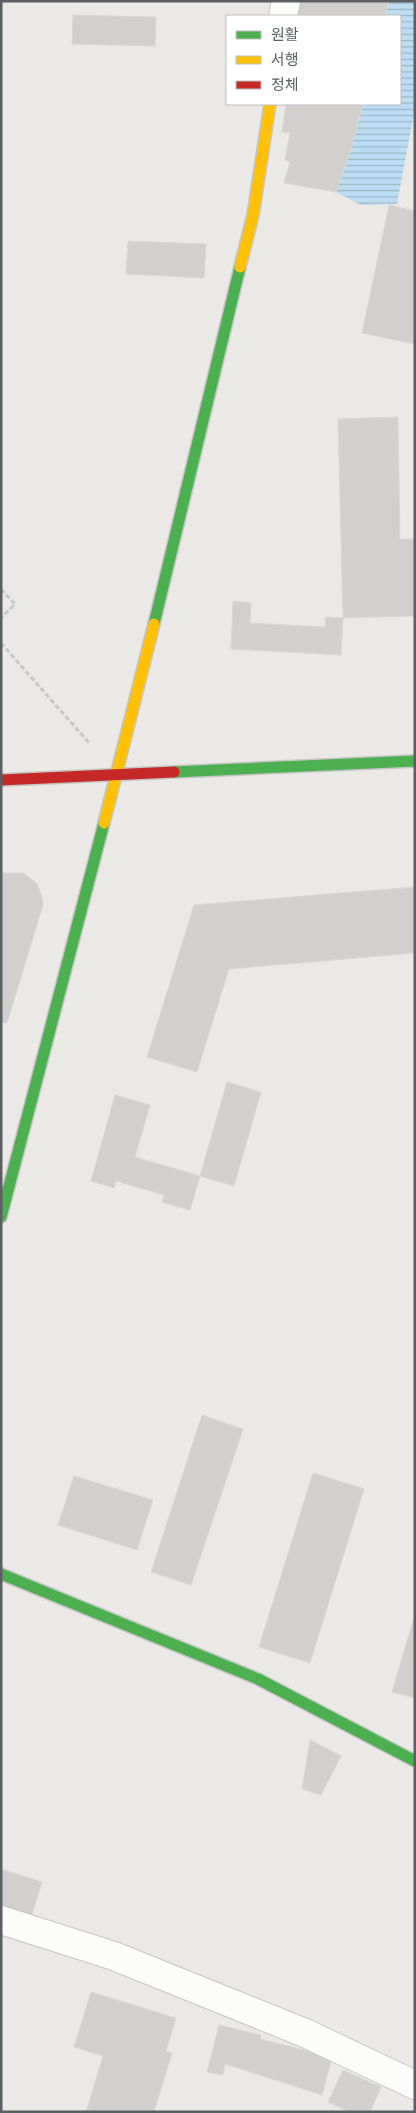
<svg xmlns="http://www.w3.org/2000/svg" width="416" height="2113" font-family="Montserrat,'Noto Sans KR',sans-serif">
	<style>
		.water { fill: url(#water-rules) }
		.building { fill: #d1d0ce; stroke: #dad8d4 }
		.lines { fill: none; stroke-linecap: round; stroke-linejoin: round }
		.street-casing { stroke: #c7c6c6; stroke-width: 30 }
		.fast-casing { stroke: #c6c6c6; stroke-width: 14 }
		.slow-casing { stroke: #c6c6c6; stroke-width: 14 }
		.jam-casing { stroke: #c6c6c6; stroke-width: 14 }
		.path { stroke: #c5cac8; stroke-width: 3; stroke-dasharray: 5 2.5; stroke-linecap: butt }
		.street { stroke: #fcfcfb; stroke-width: 28 }
		.fast { stroke: #4caf50; stroke-width: 11 }
		.slow { stroke: #ffc107; stroke-width: 11 }
		.jam { stroke: #c62828; stroke-width: 11 }
	</style>
	<defs>
		<pattern id="water-rules" width="6" height="5" patternUnits="userSpaceOnUse" patternTransform="scale(1.25)"><rect width="6" height="5" fill="#bcddf2"/><path d="M0 2.5h6" fill="none" stroke="#9cb6c8"/></pattern>
	</defs>
	<rect width="100%" height="100%" fill="#ebe9e5"/>
	<path class="water" d="M389 1H415V107L397 204 361 205 336 192 350 153 363 104H400V16H385Z"/>
	<g class="building">
		<path d="M298 1H389L385 16H297Z"/>
		<path d="M73 15 156 17 155 46 72 44Z"/>
		<path d="M286 104H363L350 153 336 192 284 183 290 162 285 160 290 133 282 132Z"/>
		<path d="M389 205 415 211V344L362 333Z"/>
		<path d="M128 241 206 244 204 278 126 274Z"/>
		<path d="M398 417 400 539H415V616L343 618 338 419Z"/>
		<path d="M233 601 251 603 250 623 325 627 326 617 343 618 341 655 231 649Z"/>
		<path d="M1 873H23L30 878 37 884 42 896 43 905 7 1023 1 1022Z"/>
		<path d="M415 887V953L229 969 197 1072 147 1057 194 905Z"/>
		<path d="M227 1082 261 1092 234 1186 200 1176Z"/>
		<path d="M115 1095 150 1105 135 1157 200 1176 190 1210 162 1202 164 1195 116 1181 114 1188 91 1181Z"/>
		<path d="M202 1415 243 1429 191 1585 151 1572Z"/>
		<path d="M313 1473 364 1489 310 1663 259 1647Z"/>
		<path d="M74 1476 153 1500 137 1550 58 1525Z"/>
		<path d="M415 1614V1698L392 1692Z"/>
		<path d="M310 1740 341 1756 321 1795 302 1789Z"/>
		<path d="M1 1869 42 1882 30 1920 1 1911Z"/>
		<path d="M91 1992 176 2018 166 2051 172 2053 154 2112H86L103 2056 74 2047Z"/>
		<path d="M219 2025 261 2035 260 2039 332 2057 322 2095 225 2064 223 2075 207 2072Z"/>
		<path d="M343 2070 381 2087 370 2112H349L328 2102Z"/>
	</g>
	<g class="lines">
		<defs>
			<g id="street">
				<path d="M283 16 286 1"/>
				<path d="M1 1920 114 1956 305 2033 415 2085"/>
			</g>
			<g id="fast">
				<path d="M154 624 240 267"/>
				<path d="M174 772 415 761"/>
				<path d="M1 1217 104 823"/>
				<path d="M1 1574 258 1679 415 1761"/>
			</g>
			<g id="slow">
				<path d="M240 267 253 215 270 104"/>
				<path d="M104 823 154 624"/>
			</g>
			<path id="jam" d="M1 780 174 772"/>
		</defs>
		<use href="#street" class="street-casing"/>
		<use href="#fast" class="fast-casing"/>
		<use href="#slow" class="slow-casing"/>
		<use href="#jam" class="jam-casing"/>
		<g class="path">
			<path d="M1 589 15 604 1 618"/>
			<path d="M1 643 90 744"/>
		</g>
		<use href="#street" class="street"/>
		<use href="#fast" class="fast"/>
		<use href="#slow" class="slow"/>
		<use href="#jam" class="jam"/>
	</g>
	<rect width="416" height="2113" fill="none" stroke="#5b5f63" stroke-width="5"/>
	<rect x="226" y="15" width="175" height="90" fill="#ffffff" stroke="#bdbfc1"/>
	<rect x="236" y="31" width="25" height="8" fill="#4caf50" stroke="#bdbfc1"/>
	<text x="271" y="40" font-size="15" fill="#5b5f63">원활</text>
	<rect x="236" y="56" width="25" height="8" fill="#ffc107" stroke="#bdbfc1"/>
	<text x="271" y="65" font-size="15" fill="#5b5f63">서행</text>
	<rect x="236" y="81" width="25" height="8" fill="#c62828" stroke="#bdbfc1"/>
	<text x="271" y="90" font-size="15" fill="#5b5f63">정체</text>
</svg>
